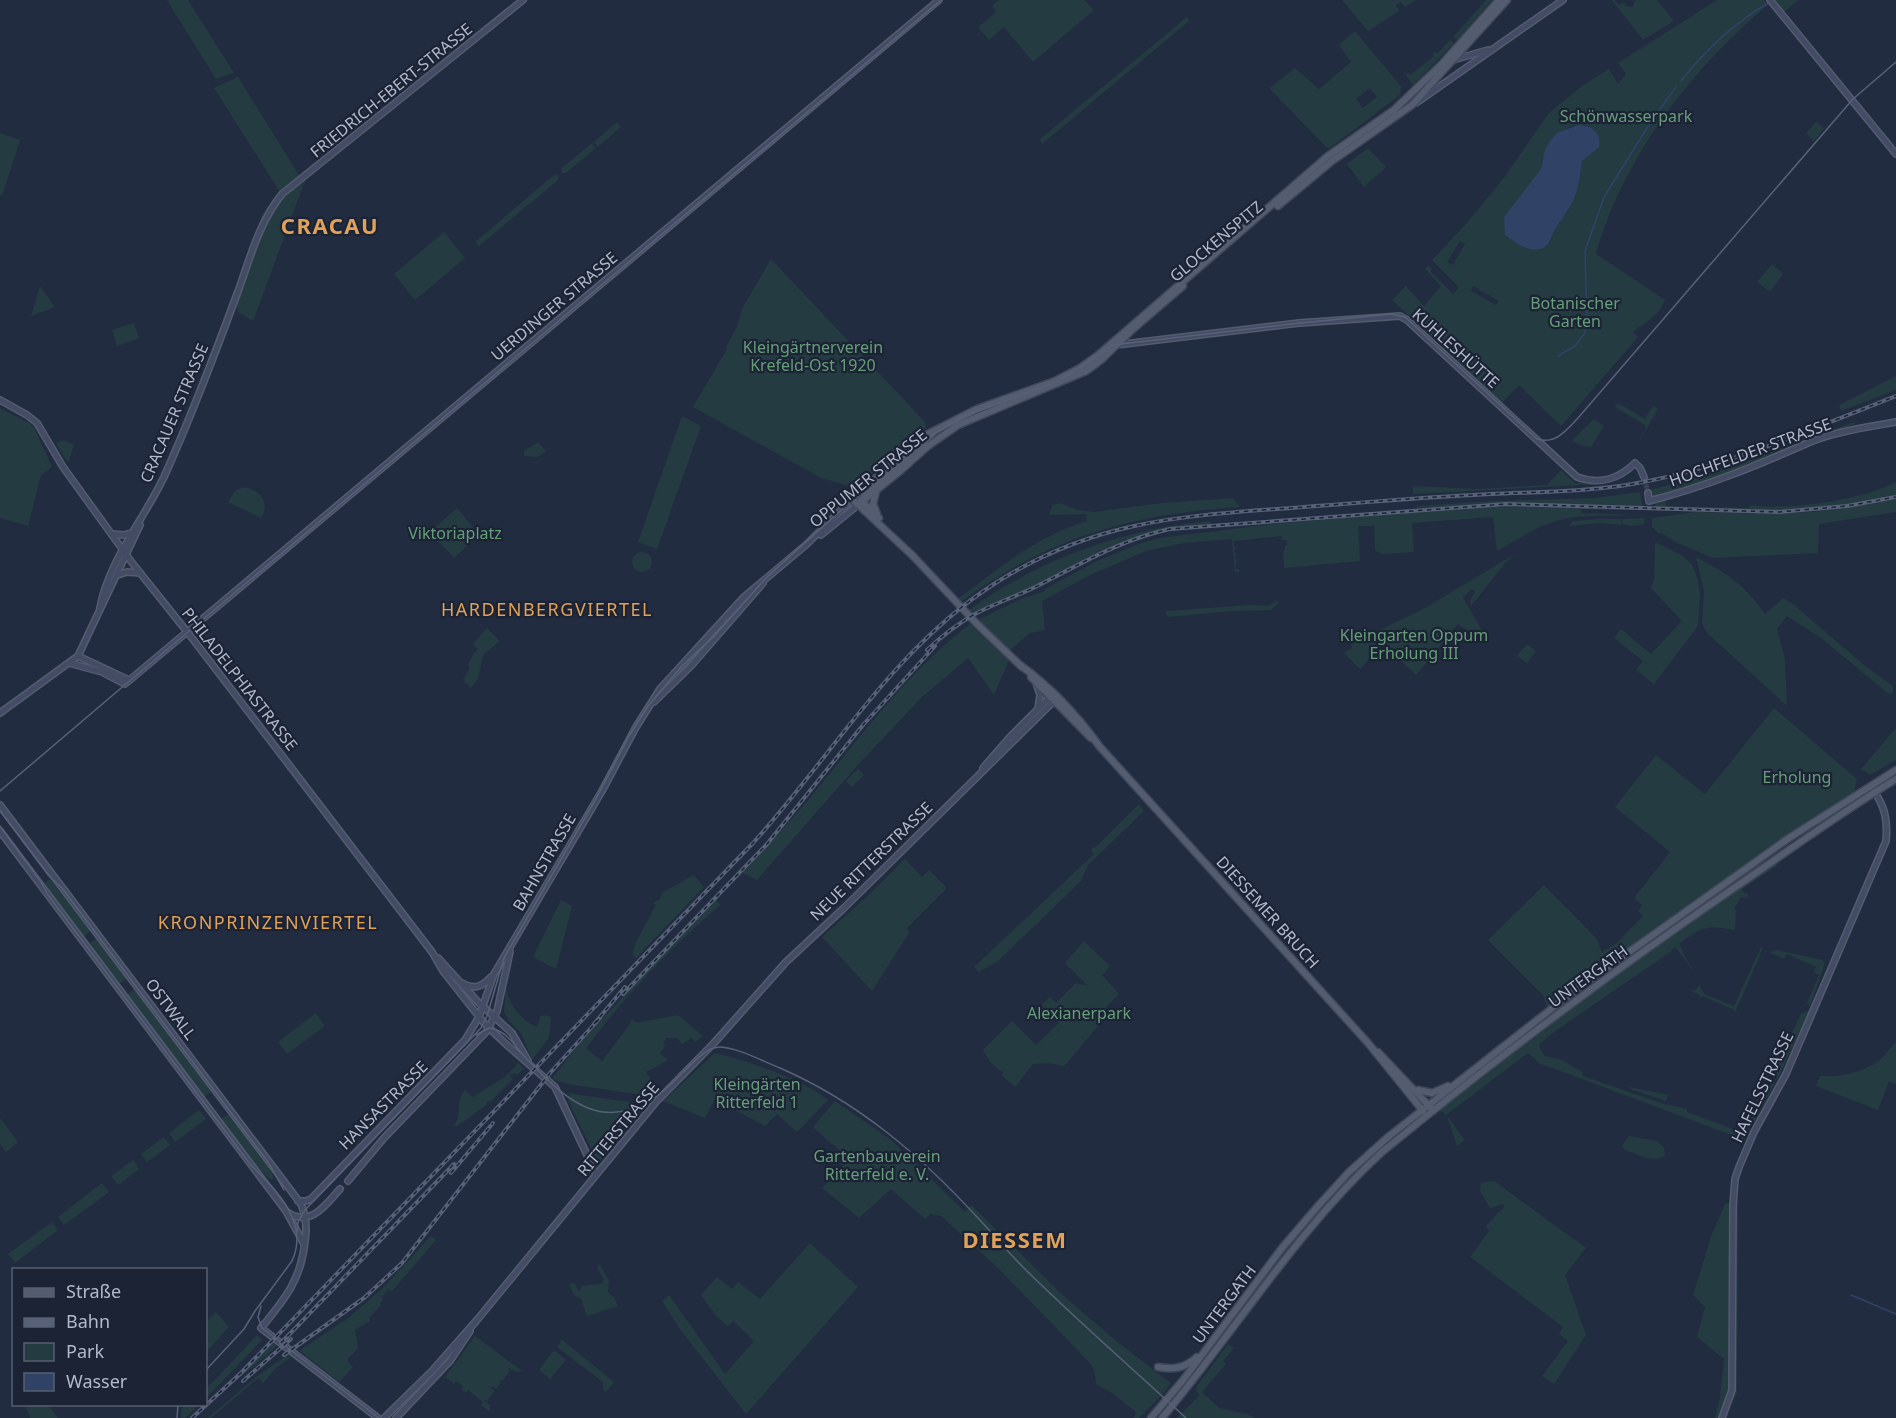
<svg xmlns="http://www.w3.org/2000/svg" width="1896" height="1418" font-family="'Noto Sans',sans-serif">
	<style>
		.green { fill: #243b41; fill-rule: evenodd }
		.water { fill: #314267 }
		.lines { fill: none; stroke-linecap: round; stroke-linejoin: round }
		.stream { stroke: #314267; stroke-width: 1.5 }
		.secondary-tunnel { stroke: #384155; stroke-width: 5; stroke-dasharray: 5 2.5; stroke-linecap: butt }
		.secondary-casing { stroke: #545c6e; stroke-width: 8 }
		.primary-casing { stroke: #3f4759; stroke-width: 9 }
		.secondary { stroke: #434c64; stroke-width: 5 }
		.primary { stroke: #545d70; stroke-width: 6 }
		.tram { stroke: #576178; stroke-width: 1.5 }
		.rail-casing { stroke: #576178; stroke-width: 4 }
		.rail { stroke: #1b2335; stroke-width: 1.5; stroke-dasharray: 4.5; stroke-linecap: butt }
		.labels { text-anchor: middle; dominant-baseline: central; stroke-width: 4.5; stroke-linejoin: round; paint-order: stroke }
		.street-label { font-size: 16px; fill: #b2b9cb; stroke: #1b2335 }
		.park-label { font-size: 16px; fill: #669e79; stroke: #1b2335 }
		.neighbourhood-label { font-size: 18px; letter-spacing: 1.5px; fill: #e0a158; stroke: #1b2335 }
		.district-label { font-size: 22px; font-weight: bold; letter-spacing: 1.5px; fill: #e0a158; stroke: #1b2335 }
	</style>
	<rect width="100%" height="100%" fill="#222c40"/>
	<g class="green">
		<path d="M167 0H188L234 73 216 79Z"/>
		<path d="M999 0H1084L1094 10 1033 62 1004 27 989 40 978 27 996 12 992 6Z"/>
		<path d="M1342 0H1416L1405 7 1401 2 1396 5 1399 11 1368 31Z"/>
		<path d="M1486 0H1492L1457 40 1453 37Z"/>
		<path d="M1612 0H1615L1619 5 1623 2 1627 7H1633L1635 0H1657L1674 21 1643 40Z"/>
		<path d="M1717 0H1764L1768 5C1691 69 1623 158 1596 254L1665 300C1658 317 1646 321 1633 332L1638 337 1561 426 1519 385 1502 403 1392 300 1406 286 1424 306 1441 286 1425 269 1428 265 1432 269 1430 271 1453 294 1459 287 1432 260 1466 224 1503 179 1549 113 1582 86 1609 69 1618 84 1626 74 1618 63ZM1578 125H1585V158L1582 161 1580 177 1568 211 1553 232 1550 242 1522 246 1505 235 1530 184 1541 169 1543 158 1569 127ZM1460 241 1465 244 1453 265 1447 262ZM1473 286 1499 301 1496 305 1471 291Z"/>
		<path d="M1773 0H1798L1783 13Z"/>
		<path d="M1187 17 1189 21 1042 144 1040 139Z"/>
		<path d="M1355 31 1401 86 1400 95 1330 148H1327L1269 88 1295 68 1319 89 1351 62 1339 45ZM1370 88 1377 97 1363 108 1356 99Z"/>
		<path d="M1450 40 1454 43 1413 85 1406 75 1408 73 1410 75 1434 56 1433 53 1435 52 1437 54Z"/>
		<path d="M238 77 299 175 305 181 253 321 238 312 233 296 263 213 280 192 214 88Z"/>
		<path d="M617 122 621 127 598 147 594 142Z"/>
		<path d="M1816 122 1824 128 1814 141 1806 133Z"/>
		<path d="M0 133 20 140 2 196 0 195Z"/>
		<path d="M592 143 596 148 566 173H562V168Z"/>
		<path d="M1368 148 1386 167 1364 187 1347 164Z"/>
		<path d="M554 175H558V180L479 246 475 242Z"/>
		<path d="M444 232 465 258 415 300 394 274Z"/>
		<path d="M771 259 925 422 926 428 920 431 859 485 853 487 821 478 693 407 727 349 726 347 736 329 743 307Z"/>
		<path d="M1772 264 1783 274 1770 292 1757 282Z"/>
		<path d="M40 286 55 307 31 316Z"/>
		<path d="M134 323 139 338 117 346 112 330Z"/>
		<path d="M1896 376V390L1841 411 1839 405Z"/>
		<path d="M1618 403 1645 419 1653 406 1658 409 1636 447 1646 428 1645 425 1615 407Z"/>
		<path d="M0 408 29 423 34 428 52 467 41 475 28 526 0 518Z"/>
		<path d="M682 416 701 426 657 549 638 542Z"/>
		<path d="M1594 419 1604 426 1591 447 1580 445 1572 440Z"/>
		<path d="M1854 422 1855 424 1797 446 1795 444 1790 446 1791 448 1768 460 1681 490 1654 497 1651 496 1649 490 1711 474Z"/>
		<path d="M64 440 74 445 68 463 56 443Z"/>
		<path d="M538 442 546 451 538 457 524 456V451Z"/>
		<path d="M1561 470 1575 483 1600 484 1413 494V486L1477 489 1547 485Z"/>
		<path d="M1896 482V495C1820 513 1733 515 1655 507L1657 503 1665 500 1666 506 1749 508 1750 505C1786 511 1863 500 1896 482Z"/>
		<path d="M244 487C260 490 271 503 261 518L228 502 235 491Z"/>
		<path d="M1640 492 1643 507H1641L1523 503 1415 508 1418 506 1491 501 1595 498Z"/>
		<path d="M1233 498 1240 507C1131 514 1046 538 958 604L955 601C997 570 1036 536 1087 521L1086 514 1049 515 1052 505 1060 503 1078 510 1094 512 1161 503Z"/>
		<path d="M1896 499V512L1819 524 1818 553 1713 558 1677 543 1662 533H1658L1652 527V518L1695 512 1759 514 1813 512Z"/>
		<path d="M1538 505 1637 510 1581 509V513L1636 515C1610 516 1580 514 1556 521 1534 527 1516 541 1497 551L1493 517 1412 523 1414 552 1382 554 1375 550 1374 526H1358L1360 561 1284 568 1283 550H1285V545H1287V540H1282L1281 536 1234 541V547L1237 548 1234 549 1235 554 1238 555 1235 556V560L1238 561 1235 563 1236 569H1239V572H1235L1232 539 1184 543 1146 551 1090 575 1042 601 1045 630 1030 633 1010 650 978 620 1021 599 1045 591V589L1097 561 1139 544 1159 538 1274 524 1448 509Z"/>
		<path d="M457 508 479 535 454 558 430 532Z"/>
		<path d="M1645 518 1644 524 1633 526 1622 524V519Z"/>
		<path d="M1597 519H1621V525L1600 523 1569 526 1573 521Z"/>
		<path d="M1211 521V524L1169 528 1125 540 1090 556 1040 583 972 614 969 610C1042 558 1122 529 1211 521Z"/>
		<path d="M1655 542 1681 555 1692 564 1698 580 1700 595 1698 626 1654 684 1636 670 1643 661 1614 638 1621 629 1651 654 1682 621 1651 588 1654 579Z"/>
		<circle cx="642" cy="562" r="10"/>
		<path d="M1515 554 1505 563 1471 606 1470 602 1475 591 1471 589 1465 596H1462L1484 634 1479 639 1458 624 1416 675 1383 644 1360 669 1344 653 1352 648 1351 644 1425 608Z"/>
		<path d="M1696 557C1728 574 1744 584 1765 614L1783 598 1794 605 1864 665 1893 686V692L1890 695 1821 638 1787 616 1777 629 1785 659 1787 706 1707 633 1702 624 1704 591Z"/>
		<path d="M1276 601 1279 602 1271 610 1232 611 1169 617 1166 615V611L1250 605 1269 606Z"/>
		<path d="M970 624 1009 660 994 695 968 658 921 698 857 766 757 880 743 873C765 848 787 825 808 800 859 739 906 673 970 624Z"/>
		<path d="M487 628 500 641 483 655 478 679 471 688 463 680 470 668 468 666 473 654 478 649 473 644Z"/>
		<path d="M1527 644 1536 651 1527 663 1517 656Z"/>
		<path d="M1774 708 1857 779 1854 793 1756 858 1778 865 1742 889 1744 893 1748 894 1747 898 1741 897 1734 909 1736 910 1735 930C1705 925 1703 926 1679 944L1704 994 1734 1006 1761 947 1763 948 1735 1013 1734 1010 1703 996 1700 998V995L1691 991 1689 994 1692 990 1694 991 1700 985 1687 962 1675 947 1670 952 1557 1030 1540 1043 1539 1047 1545 1056 1562 1060 1582 1072 1583 1076 1664 1104 1687 1109V1112L1741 1132 1746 1137 1745 1140 1539 1063 1528 1053 1446 1115 1427 1101 1547 1007 1543 995 1488 940 1544 885 1596 938 1602 952 1618 942 1643 916 1638 911 1642 905 1634 898 1670 852 1615 807 1656 755 1705 794Z"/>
		<path d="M1896 728V760L1870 775 1861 769Z"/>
		<path d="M858 769 864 775 852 787 846 781Z"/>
		<path d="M1139 804 1144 811 1088 865 1081 881 998 961 979 972 974 967 1094 854 1091 850 1094 847 1095 848Z"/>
		<path d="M905 859 922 877 929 870 947 888 907 928 909 933 872 991 822 937 872 892Z"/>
		<path d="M694 875 704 887 636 958 633 955C632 945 650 917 656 905L653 903 660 899 662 893Z"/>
		<path d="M50 879 92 930 82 938 47 891 44 884Z"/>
		<path d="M561 900 572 906 556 969 533 957Z"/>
		<path d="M716 900 720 905C671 947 625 996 586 1048L602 1061 630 1024 632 1019 636 1023 678 1015 703 1036 695 1042 692 1038 682 1044 677 1038H666L663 1044 665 1046 660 1053 668 1060 646 1072 654 1084 652 1087 655 1095 650 1096 567 1084 552 1079 580 1042Z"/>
		<path d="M98 938 128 978 117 985 87 945Z"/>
		<path d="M1084 941 1110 966 1100 978 1103 976 1119 994 1102 1011 1098 1026 1068 1062 1064 1066 1050 1063 1033 1064 1015 1087 1002 1076 1003 1073 990 1062 983 1050 1012 1021 1036 1045 1059 1023 1041 1005 1050 997 1056 1003 1076 983 1088 986 1065 963Z"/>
		<path d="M1777 950 1822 960 1825 963 1810 1007 1807 1003 1819 975 1814 972 1816 967 1787 954 1784 959 1769 952Z"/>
		<path d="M506 986C509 1005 519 1019 537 1027L541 1015 548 1016 551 1018 549 1038 532 1060 521 1033 509 1021 504 1012Z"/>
		<path d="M136 988 213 1090 202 1098 125 996Z"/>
		<path d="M1806 1011 1809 1012 1778 1078 1771 1076 1801 1014Z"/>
		<path d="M316 1013 325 1026 287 1054 278 1042Z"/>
		<path d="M1896 1042V1084L1889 1081 1878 1110 1816 1086 1820 1076C1840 1077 1863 1073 1880 1060 1886 1055 1889 1048 1896 1042Z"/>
		<path d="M715 1053C746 1060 804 1080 828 1100L797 1132 777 1114 765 1126 715 1099 705 1118 663 1101Z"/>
		<path d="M518 1063 524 1068 517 1075 514 1073 510 1076 513 1079 490 1102 488 1101 486 1105 456 1127 454 1125C461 1118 457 1109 460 1099 461 1096 463 1093 464 1090L473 1097 506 1076Z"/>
		<path d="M1772 1082 1775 1083 1751 1128 1743 1125 1744 1122 1749 1123Z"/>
		<path d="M1630 1087 1668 1095 1666 1101 1632 1090Z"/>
		<path d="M567 1093 643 1104 640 1106 641 1110 599 1162 597 1161 568 1100 570 1096Z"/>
		<path d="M835 1101 890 1139 965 1212 971 1205 1065 1297 1115 1340 1171 1383C1162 1397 1150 1406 1139 1418H1134L1136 1412 1112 1393 1096 1384 1094 1370 1090 1363 998 1268 941 1216 930 1214 925 1219 891 1189 859 1218 822 1188 849 1159 813 1127Z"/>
		<path d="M199 1110 206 1119 175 1142 169 1133Z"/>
		<path d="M230 1113 265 1160 274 1178 271 1180 252 1163 219 1120Z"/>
		<path d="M1447 1116 1465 1140 1457 1146Z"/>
		<path d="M0 1118 18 1142 6 1152 0 1144Z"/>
		<path d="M1629 1136 1657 1141 1664 1148 1665 1155C1655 1164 1637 1154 1625 1150L1622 1146Z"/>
		<path d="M164 1137 170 1145 147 1162 141 1154Z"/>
		<path d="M133 1160 139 1169 118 1185 111 1176Z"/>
		<path d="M1494 1181 1586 1248 1565 1275 1586 1335 1554 1384 1542 1376 1568 1341 1559 1334 1563 1327 1470 1257 1489 1231 1486 1226C1494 1218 1494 1215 1504 1208L1503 1204 1490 1208 1480 1191 1481 1183Z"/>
		<path d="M102 1183 109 1192 64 1225 58 1217Z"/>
		<path d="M1738 1200 1737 1393 1725 1418H1715L1720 1398 1724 1359 1697 1337 1705 1307 1693 1295 1712 1234 1725 1204Z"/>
		<path d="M52 1222 58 1230 15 1263 8 1254Z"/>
		<path d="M431 1236 436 1240 392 1291 388 1289 381 1298 383 1300 380 1303 381 1305 369 1318 370 1321 355 1330 358 1348 347 1360 353 1367 339 1382 300 1351 303 1348 347 1319 384 1287Z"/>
		<path d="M810 1243 858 1287 746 1414 679 1328 662 1301 669 1295 725 1374 754 1341 733 1321 728 1326 717 1317 701 1295 717 1277 732 1289 738 1282 760 1299Z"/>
		<path d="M599 1264 609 1280 608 1292 615 1299 618 1306 587 1316 581 1299 574 1295 569 1284 575 1283 578 1291 582 1289 581 1286 601 1284 604 1280 597 1268Z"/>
		<path d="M216 1312 229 1327 206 1352V1322Z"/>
		<path d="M257 1335 262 1340 206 1398V1388L218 1377Z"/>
		<path d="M475 1336 522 1371 516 1372 507 1367 510 1371 502 1381 498 1379 501 1383 496 1389 492 1386 491 1388 495 1391 487 1401 482 1399 490 1405V1412L481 1405 483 1402 468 1390 466 1393 461 1389 463 1386 456 1381 454 1384 445 1377Z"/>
		<path d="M562 1340 614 1382 606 1392 603 1390V1382L557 1347Z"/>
		<path d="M272 1343 276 1345 275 1348 231 1385Z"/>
		<path d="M1228 1344 1234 1348 1223 1361 1226 1364 1202 1392 1219 1408 1247 1414 1255 1418H1177L1200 1395 1196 1391 1197 1386Z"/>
		<path d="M554 1350 566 1360 550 1379 539 1370Z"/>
		<path d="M286 1356 291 1357 276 1368 263 1383 258 1378 211 1418H208L256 1377Z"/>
		<path d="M186 1404 199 1405 185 1418H181V1409Z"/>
		<path d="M25 1405H48L58 1418H30Z"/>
	</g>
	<path class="water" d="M1578 125C1591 125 1602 132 1599 147L1582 161C1580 178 1578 195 1568 210 1564 217 1559 223 1555 229 1551 236 1551 244 1543 248 1529 254 1515 242 1505 235L1504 217 1541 169 1545 150 1550 141 1557 133Z"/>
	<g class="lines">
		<g class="stream">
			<path d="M1681 81C1705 50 1735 23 1768 3"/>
			<path d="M1558 356 1575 346 1585 333 1587 318 1585 251 1604 197 1650 123 1676 87"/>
			<path d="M1851 1295 1896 1314"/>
		</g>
		<path class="secondary-tunnel" d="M1644 477 1648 493"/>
		<defs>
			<g id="secondary">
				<path d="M1770 0 1896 154"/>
				<path d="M1453 60 1488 50"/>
				<path d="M1416 103 1563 0"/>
				<path d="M1116 345 1299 323 1400 316 1407 320 1577 477C1599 485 1619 479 1635 463L1640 468 1644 477"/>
				<path d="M0 400 27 415 37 423 63 467 133 564 192 638 432 952 443 971 484 1023 508 1046 555 1087 596 1174"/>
				<path d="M1648 493 1649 501C1705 487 1758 465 1810 442 1837 431 1868 427 1896 422"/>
				<path d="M112 534 124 535 134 532"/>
				<path d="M821 535 859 504"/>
				<path d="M118 575 127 572 140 573"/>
				<path d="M100 608C108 562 144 519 164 477 190 419 215 354 237 294 250 259 258 224 282 194L523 0"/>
				<path d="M78 656 129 680"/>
				<path d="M69 663 102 672 125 684 939 0"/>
				<path d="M1036 683 1040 695 1038 709"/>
				<path d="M654 702 691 666 763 583"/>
				<path d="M0 713 78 656 140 525"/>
				<path d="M983 768 1009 738 1053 694"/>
				<path d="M0 805 301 1204C306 1216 307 1229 305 1241 301 1280 285 1299 261 1328L378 1418"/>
				<path d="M0 831 286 1211 304 1244"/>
				<path d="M438 958 478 1002 512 1033 528 1061"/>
				<path d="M462 983C474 990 482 987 491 977"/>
				<path d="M348 1181 384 1138 487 1031 497 1011 510 952"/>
				<path d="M298 1201H306L311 1199 465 1040 479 1017 494 974 602 791 636 727 660 689 744 597 807 544 852 499"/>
				<path d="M287 1212C310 1228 326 1205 340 1189"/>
				<path d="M384 1418 433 1370 477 1320 656 1102 714 1043 786 962 844 908 1056 699"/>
				<path d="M396 1418 450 1361 470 1331"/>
				<path d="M1722 1418 1732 1390 1733 1205 1735 1179 1739 1167 1754 1132 1786 1074 1886 841C1888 821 1885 805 1872 789"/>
			</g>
			<g id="primary">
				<path d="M1278 206 1332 161 1412 105 1507 0"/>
				<path d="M876 492 873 504 877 514"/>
				<path d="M864 497 933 433"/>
				<path d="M861 500 879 518"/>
				<path d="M859 504 899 472 928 446 958 425 1086 371 1101 360 1133 329 1183 286"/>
				<path d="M912 555 977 624 1022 667"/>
				<path d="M913 556 852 499 924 436 977 409 1055 381 1080 368 1097 356 1328 156 1394 110 1442 64 1499 0"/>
				<path d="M1020 665C1052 688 1077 715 1100 747L1368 1043 1423 1111"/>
				<path d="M1031 677 1091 738"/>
				<path d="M1378 1052 1431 1108"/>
				<path d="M1418 1090 1432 1093 1448 1086"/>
				<path d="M1158 1367C1174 1370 1185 1368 1197 1357"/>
				<path d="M1151 1418 1184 1379 1282 1248 1318 1206 1349 1172 1388 1137 1573 992 1789 838 1896 770"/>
				<path d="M1162 1418C1236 1330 1297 1230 1382 1152 1495 1059 1613 971 1734 888 1788 851 1840 813 1896 779"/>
			</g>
		</defs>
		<use href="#secondary" class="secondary-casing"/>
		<use href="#primary" class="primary-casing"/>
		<use href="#secondary" class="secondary"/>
		<use href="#primary" class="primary"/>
		<g class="tram">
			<path d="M0 791 120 689 941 0"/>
			<path d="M0 811 49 876 62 888 268 1162 284 1190"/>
			<path d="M0 826 41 882 48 895 250 1164C275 1189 310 1222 292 1261L255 1311 244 1329 206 1370"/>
			<path d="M476 1035 489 1028C507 1030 514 1046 526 1058 546 1079 573 1108 603 1112 665 1119 691 1045 721 1047 741 1049 762 1061 780 1068 858 1102 920 1155 977 1217 995 1236 1011 1256 1030 1274 1080 1323 1134 1370 1186 1418"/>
			<path d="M297 1232 298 1222 304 1211 481 1028 487 1016 504 958 597 797 629 736 648 706 682 666 713 637 767 577 879 476 918 444 962 417 1055 382 1070 374 1113 345 1300 323 1391 314 1405 317 1537 439C1555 445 1567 430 1578 418L1853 99 1896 62"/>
			<path d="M261 1306 258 1317 262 1328 379 1418"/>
			<path d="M177 1418 178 1404"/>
		</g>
		<defs>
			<g id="rail">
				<path d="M927 650C942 636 957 624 975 614 997 602 1021 595 1043 583 1084 562 1123 539 1170 529L1506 504 1779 512 1847 506 1896 497"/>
				<path d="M623 994 767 844 863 725 935 646"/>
				<path d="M594 1024 625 987"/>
				<path d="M451 1173 493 1123"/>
				<path d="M281 1343 454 1164"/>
				<path d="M284 1355 364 1298 402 1263 550 1073 600 1018"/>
				<path d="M243 1381 291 1339"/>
				<path d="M192 1418 241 1373 753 843C832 756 893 649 994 584 1092 521 1179 516 1291 508 1358 503 1424 497 1491 494 1534 492 1577 492 1620 486 1716 472 1806 431 1896 396"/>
			</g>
		</defs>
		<use href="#rail" class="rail-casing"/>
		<use href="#rail" class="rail"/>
	</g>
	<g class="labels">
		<g class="street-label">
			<text transform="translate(391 90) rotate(-39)">FRIEDRICH-EBERT-STRASSE</text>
			<text transform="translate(1216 241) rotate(-40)">GLOCKENSPITZ</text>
			<text transform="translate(554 306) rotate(-40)">UERDINGER STRASSE</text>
			<text transform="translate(1456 348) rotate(42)">KUHLESHÜTTE</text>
			<text transform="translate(174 413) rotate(-67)">CRACAUER STRASSE</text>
			<text transform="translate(1750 452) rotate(-20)">HOCHFELDER STRASSE</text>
			<text transform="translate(868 478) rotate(-39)">OPPUMER STRASSE</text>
			<text transform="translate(240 679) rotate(52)">PHILADELPHIASTRASSE</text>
			<text transform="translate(871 861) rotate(-44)">NEUE RITTERSTRASSE</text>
			<text transform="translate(544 862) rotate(-60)">BAHNSTRASSE</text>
			<text transform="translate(1268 912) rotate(48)">DIESSEMER BRUCH</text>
			<text transform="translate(1588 976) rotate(-36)">UNTERGATH</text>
			<text transform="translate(171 1009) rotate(53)">OSTWALL</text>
			<text transform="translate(1762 1087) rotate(-64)">HAFELSSTRASSE</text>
			<text transform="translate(383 1105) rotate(-45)">HANSASTRASSE</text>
			<text transform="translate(618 1129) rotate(-50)">RITTERSTRASSE</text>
			<text transform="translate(1224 1304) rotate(-53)">UNTERGATH</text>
		</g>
		<g class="park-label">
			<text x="1626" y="116">Schönwasserpark</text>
			<text x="1575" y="303">Botanischer<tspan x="1575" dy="18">Garten</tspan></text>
			<text x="813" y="347">Kleingärtnerverein<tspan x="813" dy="18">Krefeld-Ost 1920</tspan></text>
			<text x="455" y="533">Viktoriaplatz</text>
			<text x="1414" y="635">Kleingarten Oppum<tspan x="1414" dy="18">Erholung III</tspan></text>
			<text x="1797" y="777">Erholung</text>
			<text x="1079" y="1013">Alexianerpark</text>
			<text x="757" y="1084">Kleingärten<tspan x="757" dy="18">Ritterfeld 1</tspan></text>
			<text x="877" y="1156">Gartenbauverein<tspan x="877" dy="18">Ritterfeld e. V.</tspan></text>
		</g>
		<g class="neighbourhood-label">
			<text x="547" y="609">HARDENBERGVIERTEL</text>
			<text x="268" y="922">KRONPRINZENVIERTEL</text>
		</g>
		<g class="district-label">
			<text x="330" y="225">CRACAU</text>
			<text x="1015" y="1239">DIESSEM</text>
		</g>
	</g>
	<rect x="12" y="1268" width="195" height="138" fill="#1b2335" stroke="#575f71" stroke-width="1.5"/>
	<rect x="24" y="1288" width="30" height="9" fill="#545d70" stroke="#575f71" stroke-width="1.5"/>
	<text x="66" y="1298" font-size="18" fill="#b2b9cb">Straße</text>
	<rect x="24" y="1318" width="30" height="9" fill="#576178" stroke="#575f71" stroke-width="1.5"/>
	<text x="66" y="1328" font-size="18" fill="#b2b9cb">Bahn</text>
	<rect x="24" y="1343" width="30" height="18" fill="#243b41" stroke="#575f71" stroke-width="1.5"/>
	<text x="66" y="1358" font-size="18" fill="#b2b9cb">Park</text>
	<rect x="24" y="1373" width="30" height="18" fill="#314267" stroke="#575f71" stroke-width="1.5"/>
	<text x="66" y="1388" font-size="18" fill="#b2b9cb">Wasser</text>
</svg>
